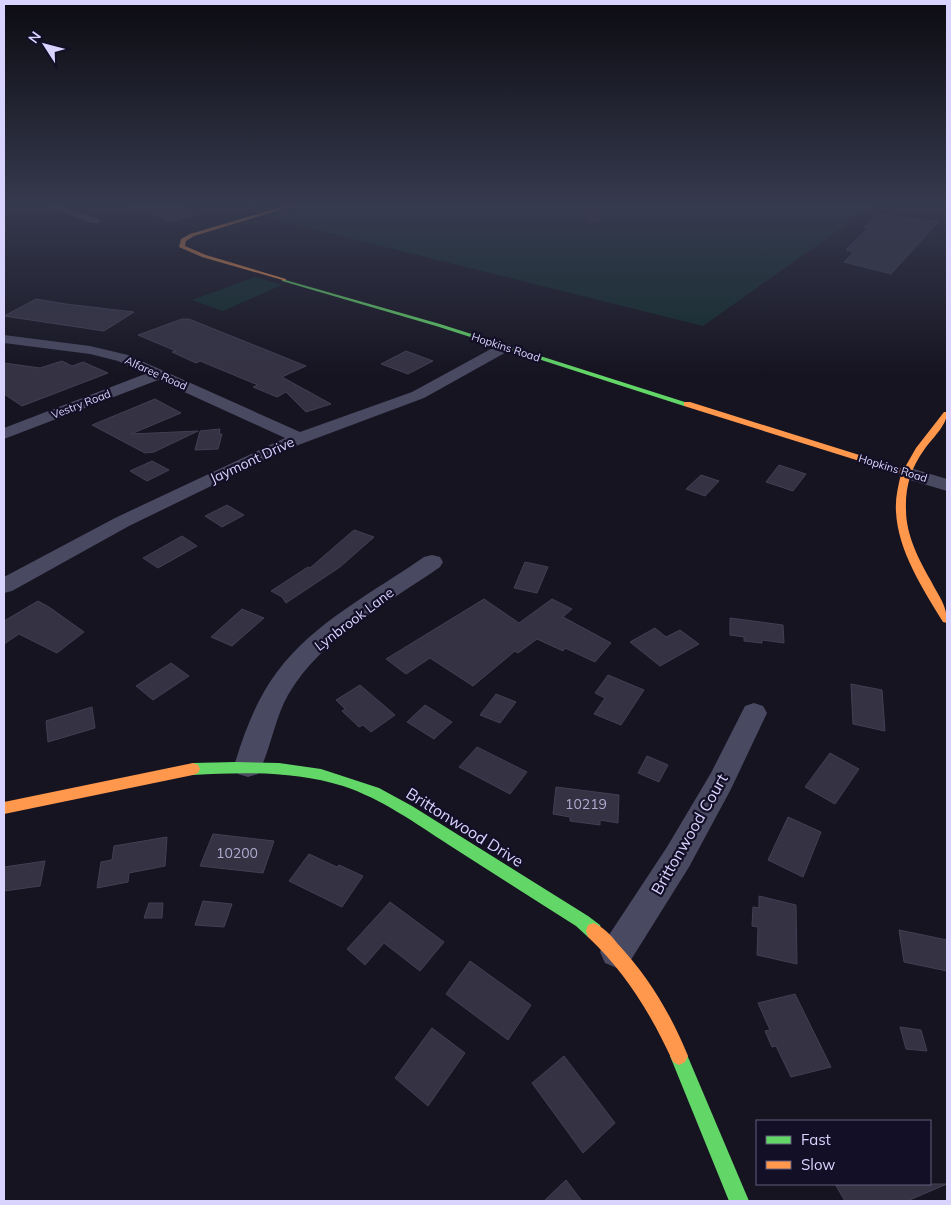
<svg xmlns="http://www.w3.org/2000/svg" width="951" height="1205" font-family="Mulish,sans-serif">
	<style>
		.green { fill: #132c2d }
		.building { fill: #343243; stroke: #433f54 }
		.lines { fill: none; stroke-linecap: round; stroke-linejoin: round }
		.street { fill: #4a4962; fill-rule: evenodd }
		.fast { fill: #63d668; fill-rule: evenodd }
		.slow { fill: #ff974d; fill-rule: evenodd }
		.labels { text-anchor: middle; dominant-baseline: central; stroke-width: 4.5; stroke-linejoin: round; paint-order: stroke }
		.far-street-label { font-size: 11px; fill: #d9d4ff; stroke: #130f26 }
		.street-label { font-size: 14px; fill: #d9d4ff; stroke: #130f26 }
		.near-number-label { font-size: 14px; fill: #b0acd0 }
		.near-street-label { font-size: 16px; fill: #d9d4ff; stroke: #130f26 }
	</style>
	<rect width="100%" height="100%" fill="#161421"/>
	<g class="green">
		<path d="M307 205H874L703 326 265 217Z"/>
		<path d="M255 277 282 285 223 311 192 300Z"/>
	</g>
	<g class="building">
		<path d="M133 205H173L201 213 173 222 133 207Z"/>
		<path d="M580 205 599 206 603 218 594 222 588 221Z"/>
		<path d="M879 214 938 222 891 274 844 262 854 252 846 250 868 228 864 227Z"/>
		<path d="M36 299 66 304 134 312 104 331 4 316Z"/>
		<path d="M182 319H189L306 366 282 377 331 404 306 412 286 392 277 397 253 387 258 385 200 361 196 363 172 352 176 351 138 335Z"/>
		<path d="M406 351 433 361 408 374 381 364Z"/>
		<path d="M62 361 72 366 83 362 108 373 22 406 4 394V363L40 368Z"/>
		<path d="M155 399 181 413 131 434 198 431 154 452 145 453 92 425Z"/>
		<path d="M220 429 219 434H222L218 449 195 450 200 431Z"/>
		<path d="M152 461 169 470 147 481 130 471Z"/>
		<path d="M779 465 806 474 793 491 766 482Z"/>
		<path d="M701 475 719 481 705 496 686 489Z"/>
		<path d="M227 505 244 515 222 527 205 516Z"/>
		<path d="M354 530 374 537 340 567 286 603 282 597 271 591 308 567 310 568Z"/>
		<path d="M182 536 197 546 158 568 143 558Z"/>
		<path d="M525 562 548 567 537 593 514 588Z"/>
		<path d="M484 599 519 623 552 599 572 609 563 617 611 643 595 662 565 648 563 651 537 639 518 653 515 651 473 686 430 658 406 674 386 659Z"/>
		<path d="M38 601 49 607 84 632 57 653 19 634 4 644V621Z"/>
		<path d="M242 609 264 618 232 646 211 637Z"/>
		<path d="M730 618 783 625 784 643 762 640V643L744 641V637L730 635Z"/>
		<path d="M655 628 666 637 680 630 699 644 660 666 630 642Z"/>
		<path d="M171 663 189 676 153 700 136 686Z"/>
		<path d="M608 675 644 690 621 725 594 714 605 698 595 693Z"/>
		<path d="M851 684 882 690 885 731 853 724Z"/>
		<path d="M360 685 395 715 371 732 363 725 359 727 342 711 345 709 336 700Z"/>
		<path d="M496 694 516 702 500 723 480 715Z"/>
		<path d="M425 705 452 722 434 739 407 722Z"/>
		<path d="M92 707 95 728 48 742 46 721Z"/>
		<path d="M477 747 527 772 510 794 459 767Z"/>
		<path d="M830 753 859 769 835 804 805 787Z"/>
		<path d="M647 756 668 765 659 782 638 773Z"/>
		<path d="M556 787 619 795 618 823 600 820V825L570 821V817L553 814Z"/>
		<path d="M788 817 821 832 803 877 768 860Z"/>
		<path d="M213 834 274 841 263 873 200 866Z"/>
		<path d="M167 837 165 866 129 873 128 882 97 888 101 862 112 860 114 846Z"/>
		<path d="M309 854 337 867 339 865 363 876 342 907 289 881Z"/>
		<path d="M45 861 40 886 4 891V867Z"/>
		<path d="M759 896 796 905 797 964 757 955 758 927 752 926 753 907 759 908Z"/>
		<path d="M203 901 232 904 224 927 195 925Z"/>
		<path d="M390 902 444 942 420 971 384 943 365 965 347 949Z"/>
		<path d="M149 903H163L162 918H144Z"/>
		<path d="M899 930 947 940V971L904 962Z"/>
		<path d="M470 961 531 1005 508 1040 446 994Z"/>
		<path d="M795 994 831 1067 791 1077 776 1046 772 1047 765 1031 770 1030 758 1003Z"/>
		<path d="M900 1027 921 1030 927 1051 906 1049Z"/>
		<path d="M432 1028 465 1053 428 1106 395 1078Z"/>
		<path d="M564 1056 615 1123 583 1153 532 1083Z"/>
		<path d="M566 1180 582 1201H544Z"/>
		<path d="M835 1184H947L907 1201H845Z"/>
	</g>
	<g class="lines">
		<g class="street">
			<path d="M45 205H59L99 219 100 221 99 223H91Z"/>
			<path d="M4 335 90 346 128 355 300 432 412 392 500 344H510L512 347 510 350 424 398 285 450 129 526 12 591 4 593V577L115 518 285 438 158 380 4 439V428L145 374 118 361 90 354 4 343Z"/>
			<path d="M907 467 947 479V491L900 477 898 473 900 469Z"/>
			<path d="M432 555 440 557 443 562 440 567C387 604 322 637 288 695 274 720 271 749 258 774L248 777 238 774 234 766C244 733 256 700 277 672 314 622 374 592 424 557Z"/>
			<path d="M754 703 763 706 767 713 731 789 689 867 629 963 617 968 605 963 600 952 605 941 667 847 711 773 745 706Z"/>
		</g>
		<g class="fast">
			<path d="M282 279 440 324 691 404 684 406 436 326 282 281Z"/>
			<path d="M236 762 279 763 321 769 379 788 412 806 588 916 600 925 602 931 600 937 594 939 588 937 576 926C534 899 491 872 449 845 415 823 382 799 343 786 295 771 243 772 193 775L188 773 186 769 188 765 193 763Z"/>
			<path d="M679 1047 685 1050 749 1201H729L670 1056 673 1050Z"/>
		</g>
		<g class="slow">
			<path d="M288 205H296L194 236 186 241 185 246 206 255 286 279V281L202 257 179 247 181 239 190 234Z"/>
			<path d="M684 402H690L904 469 916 448 944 412H947C947 426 932 438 924 450 911 468 905 487 906 510 906 535 919 560 931 581 939 597 947 605 947 623L943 622C923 589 898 551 896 512 895 499 898 487 901 474L684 406Z"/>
			<path d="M193 763 198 765 200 769 198 773 193 775 4 814V802Z"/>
			<path d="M594 923C603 927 611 935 617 943 648 976 671 1014 688 1056L685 1062 679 1065 673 1062C651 1014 626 973 588 937L586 931 588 925Z"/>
		</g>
	</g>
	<linearGradient id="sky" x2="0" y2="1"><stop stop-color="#0c0b12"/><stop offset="0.55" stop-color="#363a4e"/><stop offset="1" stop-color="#363a4e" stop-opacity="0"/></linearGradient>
	<rect width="951" height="374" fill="url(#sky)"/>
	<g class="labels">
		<g class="far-street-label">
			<text transform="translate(506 347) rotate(18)">Hopkins Road</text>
			<text transform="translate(156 373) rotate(24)">Alfaree Road</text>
			<text transform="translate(81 404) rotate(-21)">Vestry Road</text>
			<text transform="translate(893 468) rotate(17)">Hopkins Road</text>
		</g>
		<g class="street-label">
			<text transform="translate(252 460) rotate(-25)">Jaymont Drive</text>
			<text transform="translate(354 619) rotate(-37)">Lynbrook Lane</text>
		</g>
		<g class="near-number-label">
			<text x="586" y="804">10219</text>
			<text x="237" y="853">10200</text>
		</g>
		<g class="near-street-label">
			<text transform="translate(465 827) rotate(32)">Brittonwood Drive</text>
			<text transform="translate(689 834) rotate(-60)">Brittonwood Court</text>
		</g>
	</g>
	<rect width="951" height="1205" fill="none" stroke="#d9d4ff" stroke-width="10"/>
	<rect x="756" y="1120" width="175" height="65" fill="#130f26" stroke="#625e7d"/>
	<rect x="766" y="1136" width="25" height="8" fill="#63d668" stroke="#625e7d"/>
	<text x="801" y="1145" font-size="15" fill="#d9d4ff">Fast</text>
	<rect x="766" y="1161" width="25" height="8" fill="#ff974d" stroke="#625e7d"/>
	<text x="801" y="1170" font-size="15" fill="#d9d4ff">Slow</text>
	<g transform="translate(45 45) rotate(306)" stroke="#130f26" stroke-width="4" paint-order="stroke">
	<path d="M0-4L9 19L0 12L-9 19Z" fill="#d9d4ff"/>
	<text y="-8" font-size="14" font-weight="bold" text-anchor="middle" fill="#d9d4ff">N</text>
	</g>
</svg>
